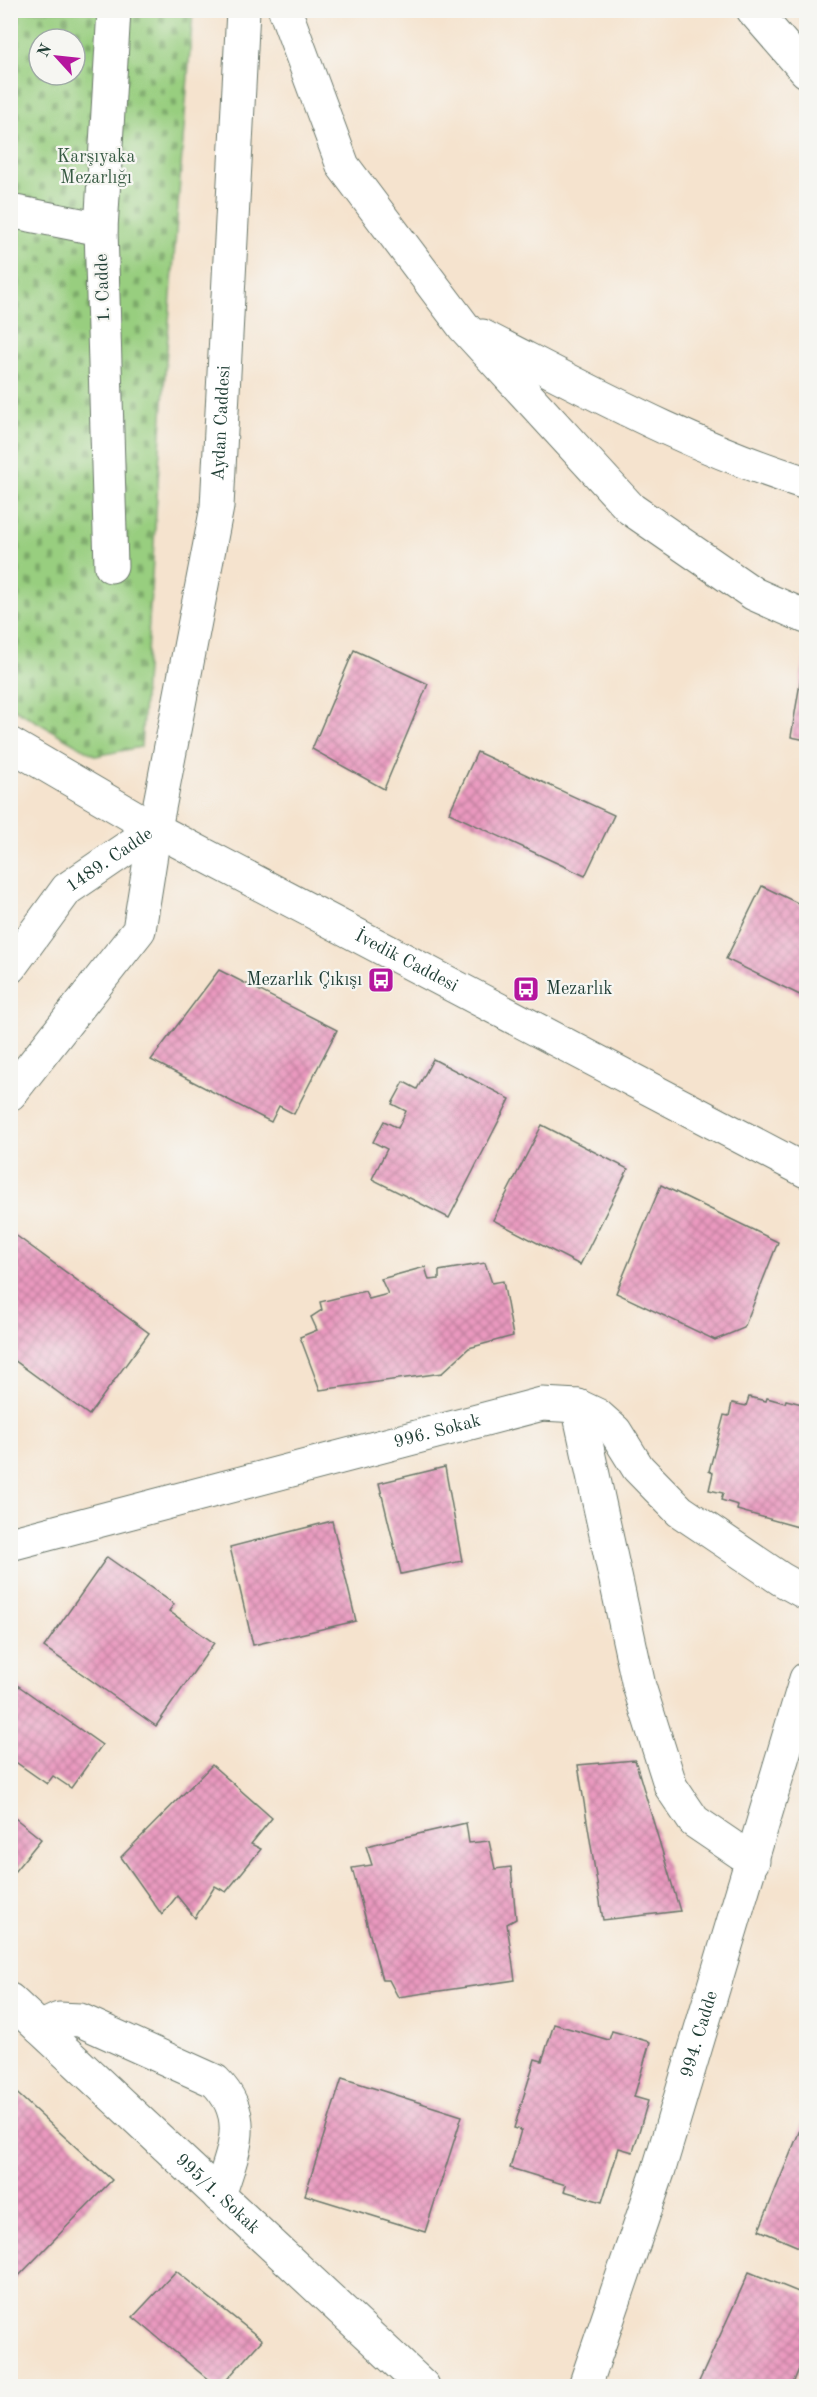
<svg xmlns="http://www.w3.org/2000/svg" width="817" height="2397" font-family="'Old Standard TT',serif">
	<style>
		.cemetery { fill: url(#cemetery-stones); stroke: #5c865a; stroke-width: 1.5; fill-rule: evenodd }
		.building { fill: url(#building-cross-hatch) }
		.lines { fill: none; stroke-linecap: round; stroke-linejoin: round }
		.minor-casing { stroke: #6a776a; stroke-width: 35 }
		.major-casing { stroke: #6a776a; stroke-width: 35 }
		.minor { stroke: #fff; stroke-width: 33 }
		.major { stroke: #fff; stroke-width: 33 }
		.labels { text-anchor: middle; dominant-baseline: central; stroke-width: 4.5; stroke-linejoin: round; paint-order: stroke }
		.park-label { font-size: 18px; fill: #375a43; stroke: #f6f6f2 }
		.street-label { font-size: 18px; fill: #1f3d34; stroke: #f6f6f2 }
		.poi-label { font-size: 18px; fill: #1f3d34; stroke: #f6f6f2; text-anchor: end }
	</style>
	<defs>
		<pattern id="cemetery-stones" width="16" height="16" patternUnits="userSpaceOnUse" patternTransform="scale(1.5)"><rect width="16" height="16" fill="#98ce7f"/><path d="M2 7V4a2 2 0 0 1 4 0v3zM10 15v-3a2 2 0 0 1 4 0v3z" fill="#7ba869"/></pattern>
		<pattern id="building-cross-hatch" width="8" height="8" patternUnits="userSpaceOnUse" patternTransform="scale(1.5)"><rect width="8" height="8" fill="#ea99bf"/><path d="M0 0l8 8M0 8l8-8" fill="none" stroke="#bd7e9c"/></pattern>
	</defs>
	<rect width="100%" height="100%" fill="#f6f6f2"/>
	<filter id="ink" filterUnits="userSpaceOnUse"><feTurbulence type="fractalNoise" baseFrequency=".0167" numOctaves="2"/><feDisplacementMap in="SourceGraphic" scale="12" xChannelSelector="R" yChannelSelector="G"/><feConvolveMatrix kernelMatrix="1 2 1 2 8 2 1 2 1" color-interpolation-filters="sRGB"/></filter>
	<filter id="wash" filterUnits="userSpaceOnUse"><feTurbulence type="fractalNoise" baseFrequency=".008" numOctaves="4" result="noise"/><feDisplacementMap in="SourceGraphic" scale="24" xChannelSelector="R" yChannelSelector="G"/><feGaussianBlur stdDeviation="1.35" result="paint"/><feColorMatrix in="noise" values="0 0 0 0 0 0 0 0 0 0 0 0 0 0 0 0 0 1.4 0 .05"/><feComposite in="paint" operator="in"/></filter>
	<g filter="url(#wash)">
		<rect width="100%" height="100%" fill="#f5e3ce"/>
		<path class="cemetery" d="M11 11H193L164 387 141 747 96 756 11 707ZM39 39H75V75H39Z"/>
		<g id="blocks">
			<g class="building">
				<path d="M354 650 428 684 384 789 312 749Z"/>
				<path d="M805 653H806V740L791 737Z"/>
				<path d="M477 752 614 815 585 876 449 813Z"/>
				<path d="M762 886 806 907V998L726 959Z"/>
				<path d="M219 970 337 1030 294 1114 279 1106 271 1122 151 1060Z"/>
				<path d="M433 1059 510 1099 449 1218 372 1179 387 1149 373 1142 384 1121 398 1128 406 1111 392 1104 404 1082 417 1089Z"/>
				<path d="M542 1125 628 1169 580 1265 493 1220Z"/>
				<path d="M661 1185 778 1242 744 1328 715 1340 616 1293Z"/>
				<path d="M14 1234 149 1333 89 1415 10 1357V1239Z"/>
				<path d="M485 1263 492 1283 503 1281 513 1336 469 1348 442 1373 320 1390 300 1337 317 1330 311 1317 322 1310 320 1302 365 1291 369 1299 388 1294 381 1279 425 1267 429 1280 439 1279V1271Z"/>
				<path d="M749 1397 766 1401 767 1398 785 1403 786 1400 806 1405V1494L798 1527 737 1510 738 1505 721 1500 723 1493 709 1490 713 1473 709 1471 724 1415 729 1416 732 1403 746 1406Z"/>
				<path d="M445 1467 462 1561 401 1574 379 1483Z"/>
				<path d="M332 1521 356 1621 253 1645 230 1547Z"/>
				<path d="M107 1557 174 1604 169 1611 214 1643 156 1726 44 1647Z"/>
				<path d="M13 1682 102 1745 71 1788 53 1776 47 1784 10 1758V1685Z"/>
				<path d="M635 1760 680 1911 603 1920 578 1765Z"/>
				<path d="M212 1765 272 1818 251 1844 261 1849 226 1892 215 1886 195 1918 177 1896 162 1915 121 1857Z"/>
				<path d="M10 1814 41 1839 10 1877Z"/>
				<path d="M466 1823 469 1843 489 1841 495 1869 511 1867 516 1919 507 1924 515 1980 398 1997 389 1980H382L352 1868 372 1865 366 1846Z"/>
				<path d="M554 2024 609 2040 612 2031 650 2042 634 2097 648 2101 633 2152 619 2148 602 2202 564 2191 566 2185 510 2168 521 2130 514 2128 535 2059 542 2061Z"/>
				<path d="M342 2078 462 2116 425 2232 305 2195Z"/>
				<path d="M10 2087 112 2180 10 2285Z"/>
				<path d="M804 2120 806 2121V2250L759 2230Z"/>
				<path d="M176 2271 262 2340 221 2386H216L133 2317Z"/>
				<path d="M749 2272 806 2295V2352L792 2386H697Z"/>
			</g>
		</g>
	</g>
	<g filter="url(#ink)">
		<use href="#blocks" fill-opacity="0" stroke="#6a776a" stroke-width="1.5"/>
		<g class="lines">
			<defs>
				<g id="minor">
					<path d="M285 10 343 166 464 327 631 509 754 594 806 617"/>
					<path d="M753 10 806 71"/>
					<path d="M10 211 101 229"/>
					<path d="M482 336C588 390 693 448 806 483"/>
					<path d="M111 566 101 229 114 10"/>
					<path id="s1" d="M155 829 217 507 243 10"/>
					<path d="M578 1406 639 1686 671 1787 694 1821 753 1861"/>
					<path id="s2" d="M10 1544 542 1404 578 1406 597 1415 615 1431 638 1468 680 1511 781 1579 806 1593"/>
					<path id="s3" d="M10 2000 423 2386"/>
					<path d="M40 2028 59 2019 80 2020 215 2081C252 2118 232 2153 219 2196"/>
					<path id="s4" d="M585 2386 659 2169 806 1679"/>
				</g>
				<g id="major">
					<path id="s5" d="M10 744 155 829 806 1171"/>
					<path id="s6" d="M10 967 67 889 155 829"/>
					<path d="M10 1094 139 930 155 829"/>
				</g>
			</defs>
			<use href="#minor" class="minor-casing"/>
			<use href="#major" class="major-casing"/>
			<use href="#minor" class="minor"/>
			<use href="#major" class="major"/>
		</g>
	</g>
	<defs>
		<symbol id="bus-square" viewBox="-11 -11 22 22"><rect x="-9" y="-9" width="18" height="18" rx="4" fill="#b5179e" stroke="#f6f6f2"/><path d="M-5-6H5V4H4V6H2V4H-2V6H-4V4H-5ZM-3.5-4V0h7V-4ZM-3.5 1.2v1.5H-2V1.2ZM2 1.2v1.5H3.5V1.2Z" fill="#fff"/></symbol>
	</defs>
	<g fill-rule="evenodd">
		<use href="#bus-square" x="366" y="965" width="30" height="30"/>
		<use href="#bus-square" x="511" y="974" width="30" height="30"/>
	</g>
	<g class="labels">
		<g class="park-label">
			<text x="96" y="157">Karşıyaka<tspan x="96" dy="21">Mezarlığı</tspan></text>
		</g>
		<g class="street-label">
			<text transform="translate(103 288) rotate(-92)">1. Cadde</text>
			<text stroke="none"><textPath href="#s1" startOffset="412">Aydan Caddesi</textPath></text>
			<text stroke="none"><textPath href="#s6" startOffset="148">1489. Cadde</textPath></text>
			<text stroke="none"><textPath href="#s5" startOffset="452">İvedik Caddesi</textPath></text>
			<text stroke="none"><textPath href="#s2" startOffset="442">996. Sokak</textPath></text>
			<text stroke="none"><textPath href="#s4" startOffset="370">994. Cadde</textPath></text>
			<text stroke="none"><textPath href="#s3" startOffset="284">995/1. Sokak</textPath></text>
		</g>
		<g class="poi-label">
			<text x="362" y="980">Mezarlık Çıkışı</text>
			<text x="546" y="989" text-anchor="start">Mezarlık</text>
		</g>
	</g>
	<rect width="817" height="2397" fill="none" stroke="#f6f6f2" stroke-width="36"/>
	<g transform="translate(57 57) rotate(297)"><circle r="28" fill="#f6f6f2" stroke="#a0aca6" stroke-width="1.5"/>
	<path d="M0-4.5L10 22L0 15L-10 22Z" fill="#b5179e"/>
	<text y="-9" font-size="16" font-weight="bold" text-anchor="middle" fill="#1f3d34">N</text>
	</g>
</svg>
